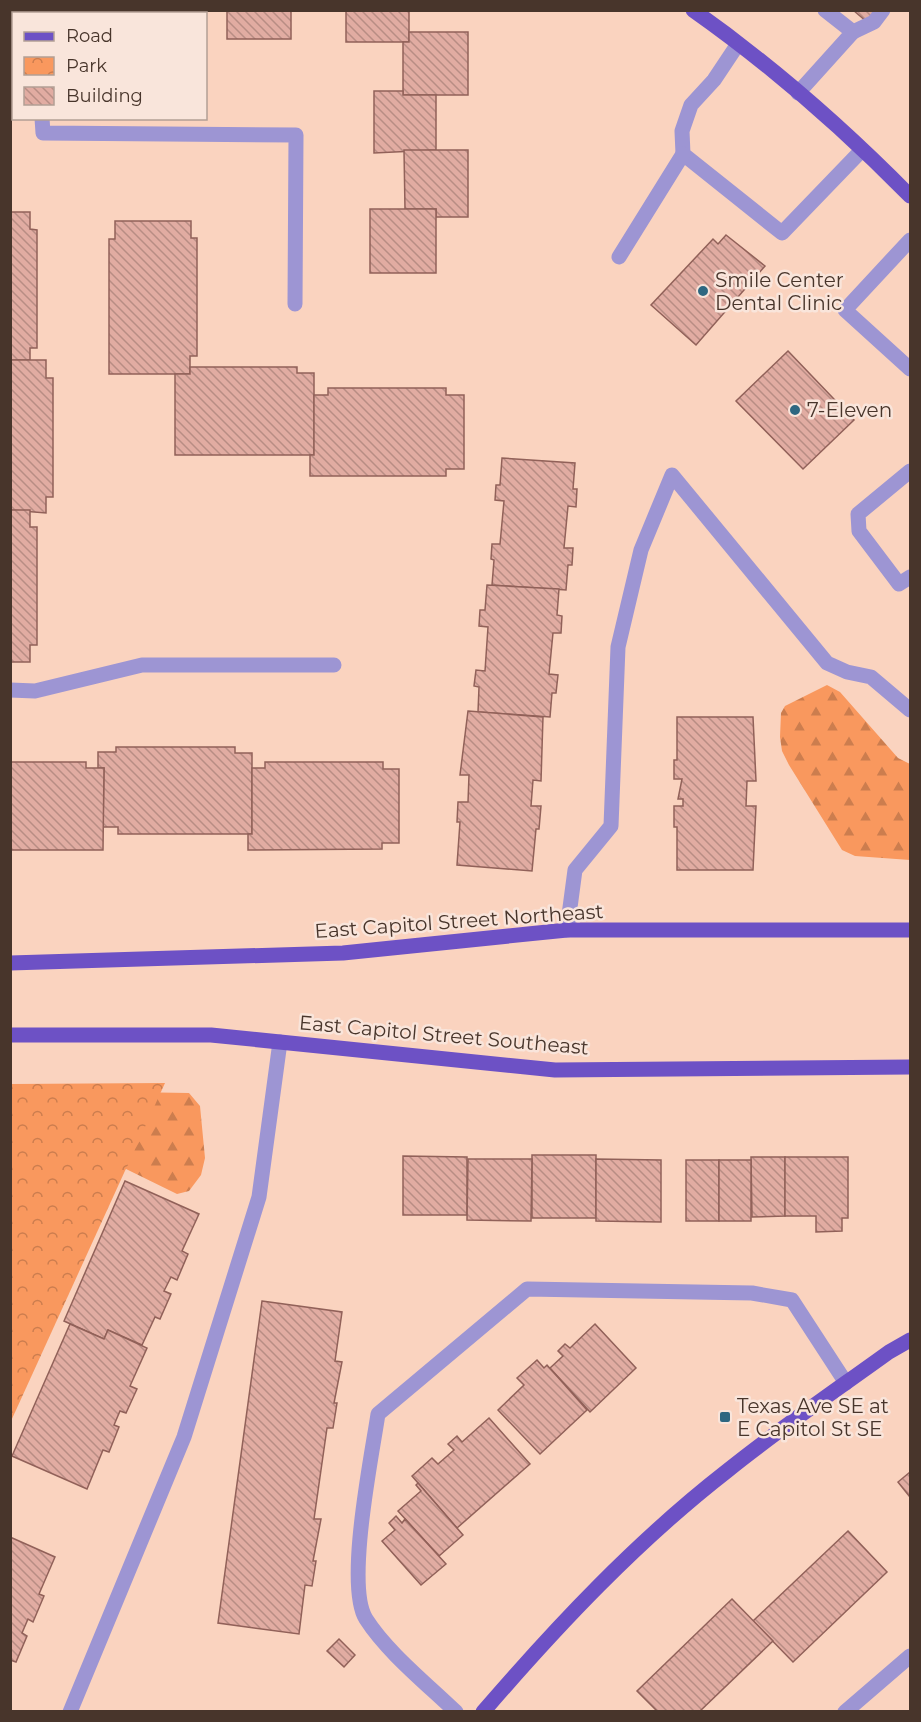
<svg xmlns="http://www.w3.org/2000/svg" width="921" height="1722" font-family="Montserrat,sans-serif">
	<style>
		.forest { fill: url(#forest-firs) }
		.park { fill: url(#park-crowns) }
		.building { fill: url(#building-back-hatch); stroke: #916159; stroke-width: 1.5 }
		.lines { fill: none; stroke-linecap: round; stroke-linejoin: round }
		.minor { stroke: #9d95d3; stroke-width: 15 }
		.major { stroke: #6d51c5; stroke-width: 15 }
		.poi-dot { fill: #2e6781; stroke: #f9e5db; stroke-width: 2 }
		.labels { text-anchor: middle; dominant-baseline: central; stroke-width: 5; stroke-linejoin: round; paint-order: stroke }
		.poi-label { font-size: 20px; fill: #48352b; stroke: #f9e5db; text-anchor: start }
		.street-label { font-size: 20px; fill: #48352b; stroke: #f9e5db }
	</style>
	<defs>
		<pattern id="forest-firs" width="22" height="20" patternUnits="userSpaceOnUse" patternTransform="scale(1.5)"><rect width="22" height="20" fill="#f9985e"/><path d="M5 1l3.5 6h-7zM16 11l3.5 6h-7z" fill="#cc7d4e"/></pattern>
		<pattern id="park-crowns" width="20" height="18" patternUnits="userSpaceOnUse" patternTransform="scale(1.5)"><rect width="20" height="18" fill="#f9985e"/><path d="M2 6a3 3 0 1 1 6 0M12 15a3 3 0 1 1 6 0" fill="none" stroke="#cc7d4e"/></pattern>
		<pattern id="building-back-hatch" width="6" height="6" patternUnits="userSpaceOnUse" patternTransform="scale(1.5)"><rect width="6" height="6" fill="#e1aca2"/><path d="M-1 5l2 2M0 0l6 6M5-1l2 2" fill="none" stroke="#b88d84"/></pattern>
	</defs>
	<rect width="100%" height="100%" fill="#fad3bf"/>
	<g class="forest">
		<path d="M827 685 840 692 898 758 910 764V860L855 856 842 850 789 765 782 751 780 737 781 713 785 706Z"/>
		<path d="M11 1090 189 1093 200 1106 205 1158 201 1175 189 1191 177 1194 126 1169 114 1173Z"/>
	</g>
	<path class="park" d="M165 1083 11 1421V1084Z"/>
	<g class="building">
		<rect x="109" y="10" width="63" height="4"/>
		<rect x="227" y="10" width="64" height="29"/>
		<rect x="346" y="10" width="63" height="32"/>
		<path d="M853 10H876L867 22Z"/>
		<path d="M409 32H468V95H403V42H409Z"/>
		<path d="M374 91H403V95H436V150L374 153Z"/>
		<path d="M404 150H468V217H436V209H405Z"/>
		<rect x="370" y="209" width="66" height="64"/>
		<path d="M10 212H30V229L37 230V348H30V360H10Z"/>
		<path d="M115 221H191V238H197V356H190V374H109V239H115Z"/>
		<path d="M726 235 765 266 696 345 651 305 713 239 718 244Z"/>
		<path d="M788 351 854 420 803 469 736 401Z"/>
		<path d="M10 360H46V378H53V497H46V513L10 510Z"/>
		<path d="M190 367H297V373H314V455H175V374H190Z"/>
		<path d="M328 388H446V395H464V469H446V476H310V455H314V395H328Z"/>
		<path d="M502 458 575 463 573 489H577L576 507 568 506 564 548H573L572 565H568L566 590 492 585 494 560 491 559 492 544H500L504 501 495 500 496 485H500Z"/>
		<path d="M10 510H30V527H37V645H30V662H10Z"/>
		<path d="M487 585 559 589 557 615 562 616 561 633H553L549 674 558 675 556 693H552L550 717 478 712 479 687 474 686 476 670 485 671 488 627 479 626 480 610H485Z"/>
		<path d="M468 711 543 717 541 781 533 780 531 806H541L539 829H536L532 871 457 865 460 822H457L458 802H468L469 775H460Z"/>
		<path d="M677 717H753L756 781H747L746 806H756L753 870H677V827H674V806H683V799H678L682 779H674V760H677Z"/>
		<path d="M116 747H235V753H252V834H118V827H103L104 768H98V752H116Z"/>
		<path d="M10 762H86V768H104L103 850H10Z"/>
		<path d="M265 762H383V769H399V843H382V849L248 850V834H252V768H265Z"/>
		<rect x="532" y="1155" width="64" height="63"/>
		<path d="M403 1156 467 1157V1215H403Z"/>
		<path d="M751 1157H785V1216L752 1217Z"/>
		<path d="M785 1157H848V1218H842V1231L816 1232V1216H785Z"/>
		<path d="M468 1159H532L531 1221 467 1220Z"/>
		<path d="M596 1159 661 1160V1222L596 1221Z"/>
		<rect x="686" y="1160" width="33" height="61"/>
		<rect x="719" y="1160" width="32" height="61"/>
		<path d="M125 1181 199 1214 182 1251 188 1254 177 1280 171 1277 164 1291 171 1294 160 1319 155 1317 142 1345 108 1330 104 1339 64 1321Z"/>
		<path d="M262 1301 342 1312 335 1361 342 1362 334 1403H337L333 1428H327L314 1519H321L313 1561H316L312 1586 305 1585 299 1634 218 1623Z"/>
		<path d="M70 1324 104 1339 108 1330 147 1348 130 1386 137 1389 126 1413 120 1411 114 1425 119 1427 109 1452 103 1450 87 1489 12 1456Z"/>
		<path d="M595 1324 636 1368 590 1412 550 1368 563 1356 558 1351 565 1344 570 1348Z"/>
		<path d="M537 1360 544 1368 547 1365 587 1410 540 1454 498 1410 524 1385 517 1378Z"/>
		<path d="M489 1418 530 1464 457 1528 412 1476 432 1458 438 1464 454 1450 448 1444 457 1436 462 1442Z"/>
		<path d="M910 1472V1497L898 1482Z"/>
		<path d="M418 1483 463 1535 439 1556 398 1511 421 1491 416 1485Z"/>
		<path d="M396 1516 402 1523 405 1519 446 1564 421 1585 382 1541 395 1530 389 1523Z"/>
		<path d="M848 1531 887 1572 793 1662 753 1621Z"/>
		<path d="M10 1537 55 1557 39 1594 44 1596 33 1622 28 1619 22 1633 27 1636 16 1662 10 1660Z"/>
		<path d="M732 1599 773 1641 699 1712H658L637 1691Z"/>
		<path d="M339 1639 355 1655 344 1667 327 1651Z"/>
	</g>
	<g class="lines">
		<g class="minor">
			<path d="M41 10V14"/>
			<path d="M853 32 874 22 883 10"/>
			<path d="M738 44 714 80 691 105 682 131 683 154 782 233 862 150"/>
			<path d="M798 93 853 32 825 10"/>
			<path d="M42 118 43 133 296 135 295 304"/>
			<path d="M910 240 845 310 910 369"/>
			<path d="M619 257 683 154"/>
			<path d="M910 471 858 514 859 531 899 584 910 577"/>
			<path d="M10 690 35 691 142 665H334"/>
			<path d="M567 930 575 870 611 826 618 647 641 550 672 475 827 663 847 672 871 677 910 710"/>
			<path d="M70 1712 184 1437 259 1197 280 1042"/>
			<path d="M456 1712C427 1684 387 1652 366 1619 345 1586 372 1455 378 1414L527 1289 752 1293 792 1300 846 1383"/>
			<path d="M845 1712 910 1656"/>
		</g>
		<g class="major">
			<path d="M693 10C771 65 844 129 910 196"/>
			<path d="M10 963 343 953 567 930H910"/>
			<path d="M10 1035H211L555 1070 910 1067"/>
			<path d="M483 1712C557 1626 637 1541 727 1471 779 1429 835 1391 889 1352L910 1340"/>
		</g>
	</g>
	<g class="poi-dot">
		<circle cx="703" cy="291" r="6"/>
		<circle cx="795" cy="410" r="6"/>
		<rect x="719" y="1411" width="12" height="12" rx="3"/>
	</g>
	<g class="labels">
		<g class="poi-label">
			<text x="715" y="280">Smile Center<tspan x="715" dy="23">Dental Clinic</tspan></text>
			<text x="807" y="410">7-Eleven</text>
			<text x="737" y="1406">Texas Ave SE at<tspan x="737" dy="23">E Capitol St SE</tspan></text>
		</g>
		<g class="street-label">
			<text transform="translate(459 921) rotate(-4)">East Capitol Street Northeast</text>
			<text transform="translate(444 1035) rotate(5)">East Capitol Street Southeast</text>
		</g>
	</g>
	<rect width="921" height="1722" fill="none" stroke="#48352b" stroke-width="24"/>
	<rect x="12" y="12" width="195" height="108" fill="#f9e5db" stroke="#b29f95" stroke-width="1.5"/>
	<rect x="24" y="32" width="30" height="9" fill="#6d51c5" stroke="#b29f95" stroke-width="1.5"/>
	<text x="66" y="42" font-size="18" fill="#48352b">Road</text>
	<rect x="24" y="57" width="30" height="18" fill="url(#park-crowns)" stroke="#b29f95" stroke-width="1.5"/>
	<text x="66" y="72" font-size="18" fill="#48352b">Park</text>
	<rect x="24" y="87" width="30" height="18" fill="url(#building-back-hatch)" stroke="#b29f95" stroke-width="1.5"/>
	<text x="66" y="102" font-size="18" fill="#48352b">Building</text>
</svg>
